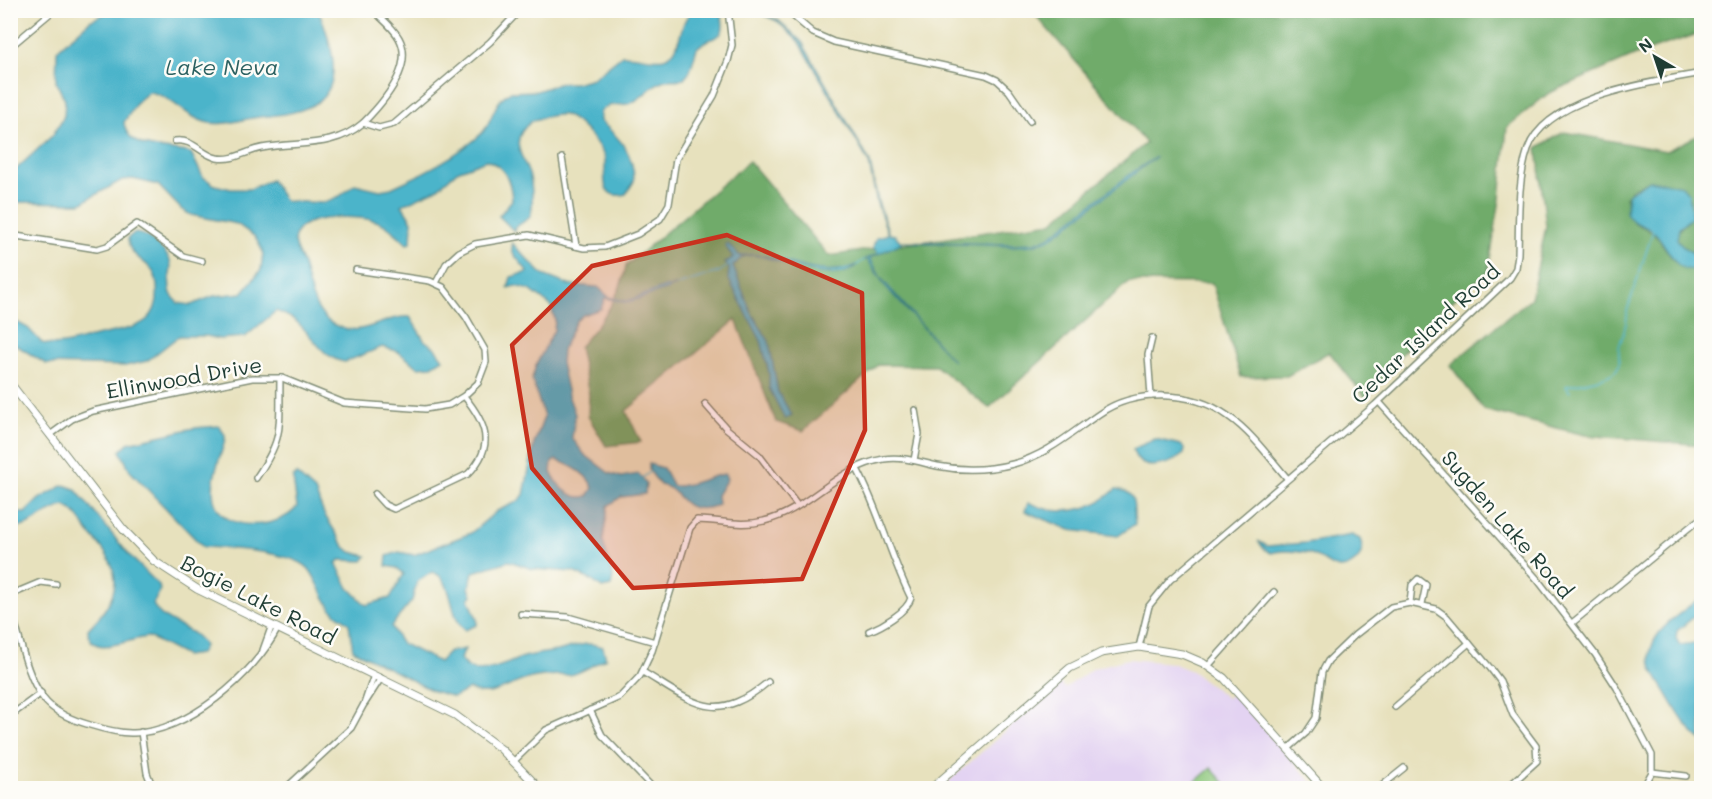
<svg xmlns="http://www.w3.org/2000/svg" width="1712" height="799" font-family="Mali,sans-serif">
	<style>
		.built { fill: #e3d3f2 }
		.green { fill: #8bc67a; stroke: #558257; stroke-width: 1.5 }
		.forest { fill: #70ab6a; stroke: #48744f; stroke-width: 1.5; fill-rule: evenodd }
		.water { fill: #4cb4ca; stroke: #36787f; stroke-width: 1.5; fill-rule: evenodd }
		.lines { fill: none; stroke-linecap: round; stroke-linejoin: round }
		.stream { stroke: #4cb4ca; stroke-width: 1.5 }
		.minor-casing { stroke: #838f78; stroke-width: 8 }
		.secondary-casing { stroke: #838f78; stroke-width: 9 }
		.minor { stroke: #fff; stroke-width: 5 }
		.secondary { stroke: #fff; stroke-width: 7 }
		.marked { fill: #c8321e; fill-opacity: 0.2; stroke: #c8321e; stroke-width: 4.5; stroke-linejoin: round }
		.labels { text-anchor: middle; dominant-baseline: central; stroke-width: 5; stroke-linejoin: round; paint-order: stroke }
		.street-label { font-size: 21px; fill: #1f3d34; stroke: #fdfcf7 }
		.water-label { font-size: 22px; font-style: italic; fill: #2c6161; stroke: #fdfcf7 }
	</style>
	<rect width="100%" height="100%" fill="#fdfcf7"/>
	<filter id="ink" filterUnits="userSpaceOnUse"><feTurbulence type="fractalNoise" baseFrequency=".0167" numOctaves="2"/><feDisplacementMap in="SourceGraphic" scale="12" xChannelSelector="R" yChannelSelector="G"/><feConvolveMatrix kernelMatrix="1 2 1 2 8 2 1 2 1" color-interpolation-filters="sRGB"/></filter>
	<filter id="wash" filterUnits="userSpaceOnUse"><feTurbulence type="fractalNoise" baseFrequency=".008" numOctaves="4" result="noise"/><feDisplacementMap in="SourceGraphic" scale="24" xChannelSelector="R" yChannelSelector="G"/><feGaussianBlur stdDeviation="1.35" result="paint"/><feColorMatrix in="noise" values="0 0 0 0 0 0 0 0 0 0 0 0 0 0 0 0 0 1.4 0 .05"/><feComposite in="paint" operator="in"/></filter>
	<g filter="url(#wash)">
		<rect width="100%" height="100%" fill="#e7e1bd"/>
		<path class="built" d="M1128 659 1172 663 1192 671 1227 698 1233 693 1317 788H941L1060 683 1065 688 1094 668Z"/>
		<path class="green" d="M1211 768 1229 788H1188Z"/>
		<g class="forest">
			<path d="M1032 11H1701V33L1643 52 1549 93 1507 127 1500 199 1488 272 1429 320 1366 398 1329 352 1287 376 1241 377 1212 283 1128 282 989 408 936 366 878 365 803 431 776 422 736 320 626 411 641 442 606 446 588 416 589 394 579 347C600 323 620 299 626 266L749 161 829 256 1052 222 1146 143Z"/>
			<path d="M1564 132 1666 151 1701 134V445L1585 435 1484 410 1450 365 1531 298 1546 226 1537 148ZM1649 180 1682 186C1685 194 1695 211 1689 219 1684 227 1677 227 1677 239L1683 247 1695 253 1685 269C1664 259 1668 235 1634 223L1626 197 1632 189Z"/>
		</g>
		<g class="water">
			<path d="M113 10 318 11C324 21 327 33 330 45 345 104 307 113 259 117 242 119 222 127 205 122 185 117 171 95 149 92L138 101 124 122C127 153 170 147 191 153L203 177 215 185 231 189H250L271 180 285 201 323 203 340 196 355 184 380 190 391 188C419 176 461 154 482 133 493 121 493 101 510 92L537 91 561 83H575L593 78 622 55C635 54 654 61 664 58 684 52 677 21 693 11H721C728 45 715 31 697 48L690 71 684 78C678 81 672 79 665 80 651 84 645 97 631 103 619 107 610 101 600 112V121C620 138 634 153 634 181L626 194C621 195 613 197 608 191 602 184 606 169 605 160 603 148 577 118 564 115 556 114 539 118 532 121 508 140 521 153 529 174 532 182 534 208 530 216 526 221 520 224 515 227L514 231 499 216 512 200C511 181 505 166 486 160L457 171 437 189 402 205 412 221 411 243 407 244C399 236 389 226 379 222 362 215 301 213 295 236 292 245 299 254 302 262 310 286 312 317 339 327 365 337 385 315 410 317L424 340 435 348 443 359 432 366 418 367 397 351 382 347 345 362C323 359 312 335 297 322 291 317 283 314 276 311L245 337 219 339 207 336H179L147 361 125 366 46 364 11 342V319L28 328 42 343C60 348 75 341 92 337 129 327 165 330 156 279 153 261 127 259 128 238L134 233C144 234 147 236 155 243 183 266 164 269 171 294L178 303 191 305 214 296 242 293 261 270 263 252 255 237 237 224 191 215 182 210 158 185 133 179 122 180 81 203 11 202V174L53 135 64 116 65 100 56 82 57 50 90 21Z"/>
			<path d="M754 11 778 20 802 42 870 162 878 202 889 234 895 235 900 241 1011 244 1034 243 1049 237 1133 172 1156 157 1050 239 1033 245 1012 246 903 242 870 258 881 278 954 362 886 287 868 260H864L878 253 873 247 876 238 888 234 877 203 869 163 800 43 777 21Z"/>
			<path d="M1649 180 1682 186 1689 194 1692 217 1679 228 1677 239 1683 247 1699 257 1700 264C1678 285 1667 241 1653 231 1643 224 1632 224 1626 213L1628 194Z"/>
			<path d="M512 243 543 275 569 285 598 287 609 297 627 301 665 287 677 286 627 303 605 298 601 309 583 315 576 321 562 350 561 363 568 395 575 414 572 438 584 454 609 473 621 477 639 474 646 483 645 494 621 497 608 506 603 541 613 577 611 586 602 588 591 580 573 572 533 569 509 561 473 572 469 588 472 595 469 599 477 619V625L465 630C448 617 455 578 432 572L417 582 412 601 391 626 401 643 439 662 449 652 465 649 460 659C474 683 505 663 524 657 535 654 546 653 557 651 575 647 585 640 603 647L606 658C598 662 579 675 568 675 557 675 543 675 531 678 511 682 490 702 469 689L454 697 433 691 353 650 349 624C345 619 339 617 335 613 323 600 319 582 309 569 294 551 225 548 203 547L131 472 120 451 128 443 194 428 219 426 225 435V440C220 459 210 480 214 500 222 534 280 529 297 507L293 478 296 474 315 491 324 514 344 546 351 552 367 556 363 561 340 560 336 563 349 588 366 605 390 598 404 574 397 568 386 566 387 556 399 552 414 555 471 533 497 511 517 502 524 495 534 444 544 417 532 379 536 365 554 330 555 320 551 306 530 290 515 286 508 288 511 277 528 272 512 252ZM556 460C570 465 588 473 593 488L588 496C572 501 557 486 551 472L552 462Z"/>
			<path d="M727 243 740 256C775 247 810 284 857 265 829 293 764 246 743 257 740 258 736 264 733 266L751 312 769 341 778 392 792 415 785 419 769 388V373L761 341 728 278 729 268 725 263 733 257 725 246Z"/>
			<path d="M1155 439 1181 445 1185 449 1184 454C1169 466 1138 475 1133 449Z"/>
			<path d="M649 464 663 468 673 486C691 487 707 476 725 474L727 479 717 495 718 505C678 519 683 487 660 485L649 470Z"/>
			<path d="M64 485 75 489 130 556 159 585 160 591 153 604C163 626 196 626 204 646L200 654 185 656 149 637C134 636 88 662 88 629 123 595 124 569 90 534 82 525 78 511 65 506 47 508 30 531 11 527V512L25 513 39 499Z"/>
			<path d="M1116 489C1139 492 1132 506 1135 524L1118 536 1070 530 1025 511 1028 503C1034 504 1039 507 1046 509 1072 515 1097 507 1116 489Z"/>
			<path d="M1352 535 1360 539C1363 548 1363 554 1356 561 1335 579 1326 557 1308 553 1296 551 1282 549 1271 553L1264 549 1258 541 1267 546 1305 543Z"/>
			<path d="M1701 597V611L1677 631 1676 638 1680 645 1701 642V740C1686 728 1678 713 1668 696 1663 687 1656 678 1652 668 1641 636 1680 614 1701 597Z"/>
		</g>
		<g class="lines">
			<g class="stream">
				<path d="M1690 209 1702 210"/>
				<path d="M857 265 864 260"/>
				<path d="M677 285 719 272 728 266"/>
				<path d="M1570 392 1566 386C1578 383 1614 379 1618 367 1621 361 1618 355 1619 348 1622 335 1628 325 1627 311L1653 231"/>
				<path d="M642 478 650 472"/>
			</g>
		</g>
	</g>
	<g filter="url(#ink)">
		<g class="lines">
			<defs>
				<g id="minor">
					<path d="M786 10 813 33 834 42 986 75 997 80 1009 91 1030 121"/>
					<path d="M10 47 54 10"/>
					<path d="M363 123C383 103 415 67 399 38 393 27 382 19 373 10"/>
					<path d="M175 141C192 138 202 155 217 158 234 161 246 151 262 148 298 141 333 149 363 123L379 128 394 124 490 42 520 10"/>
					<path d="M562 158 576 246"/>
					<path d="M10 235 97 249 107 246 137 224 183 256 202 261"/>
					<path d="M436 283 446 264 459 252 475 244 529 235 584 248 605 247 638 234 660 219 669 204 676 159 714 96 728 61 732 45 728 10"/>
					<path d="M1151 396 1148 355 1152 338"/>
					<path d="M1379 402 1537 579 1595 654 1617 688 1652 755V772L1643 788"/>
					<path d="M705 404 726 428 759 455 797 505"/>
					<path d="M50 435 72 419 93 411 252 378H282L344 403 425 409 449 405 464 396 478 383 486 362 485 350 466 317 443 287 430 281 356 270"/>
					<path d="M914 460 919 434 915 410"/>
					<path d="M856 467C879 509 890 556 911 598 907 612 882 626 869 631"/>
					<path d="M256 478C285 436 279 427 280 378"/>
					<path d="M375 494 385 505 394 509 468 474C496 446 486 423 464 396"/>
					<path d="M10 595 41 582 56 584"/>
					<path d="M1410 603 1412 585 1418 579 1426 585 1422 604"/>
					<path d="M10 607C20 636 25 673 43 698 54 713 73 720 90 725 103 729 117 733 131 733 185 735 255 674 278 628"/>
					<path d="M521 614 568 617 655 642"/>
					<path d="M1572 623 1702 517"/>
					<path d="M1139 647 1149 606 1170 580 1375 405 1510 278 1516 268 1518 254C1519 221 1517 181 1528 149 1546 96 1653 82 1702 73"/>
					<path d="M263 650 272 625"/>
					<path d="M1208 666 1274 592"/>
					<path d="M643 672C694 703 715 726 768 682"/>
					<path d="M365 703 381 678"/>
					<path d="M1395 707 1469 643"/>
					<path d="M590 710 602 735 653 788"/>
					<path d="M10 716 41 693"/>
					<path d="M141 732 147 773 153 788"/>
					<path d="M1289 748 1306 733 1316 718 1322 672 1328 661 1355 635 1391 607 1410 603 1436 609 1447 617 1491 669 1500 681 1513 715 1536 746 1537 761 1507 788"/>
					<path d="M514 761 546 730 620 697 640 676 652 651 690 528 697 520C720 520 741 527 764 521 808 511 836 467 884 459 902 456 919 462 937 466 962 471 989 470 1013 464 1047 455 1071 433 1099 414 1135 389 1192 390 1228 416 1251 432 1269 457 1287 478"/>
					<path d="M1652 772 1686 776"/>
					<path d="M286 788 351 728 364 704 374 675"/>
					<path d="M1379 788 1404 768"/>
				</g>
				<g id="secondary">
					<path d="M10 383 123 529 154 561 197 589 455 715 501 749 539 788"/>
					<path d="M932 788 1070 668 1101 653 1139 647 1182 654 1203 663 1224 678 1323 788"/>
				</g>
			</defs>
			<use href="#minor" class="minor-casing"/>
			<use href="#secondary" class="secondary-casing"/>
			<use href="#minor" class="minor"/>
			<use href="#secondary" class="secondary"/>
		</g>
	</g>
	<path class="marked" d="M727 235 862 293 865 430 802 579 633 588 532 468 512 345 592 266Z"/>
	<g class="labels">
		<g class="street-label">
			<text transform="translate(1425 333) rotate(-43)">Cedar Island Road</text>
			<text transform="translate(184 377) rotate(-10)">Ellinwood Drive</text>
			<text transform="translate(1508 524) rotate(49)">Sugden Lake Road</text>
			<text transform="translate(259 599) rotate(27)">Bogie Lake Road</text>
		</g>
		<g class="water-label">
			<text x="222" y="66">Lake Neva</text>
		</g>
	</g>
	<rect width="1712" height="799" fill="none" stroke="#fdfcf7" stroke-width="36"/>
	<g transform="translate(1655 57) rotate(321)" stroke="#fdfcf7" stroke-width="4.5" paint-order="stroke">
	<path d="M0-4.5L10 22L0 15L-10 22Z" fill="#1f3d34"/>
	<text y="-9" font-size="16" font-weight="bold" text-anchor="middle" fill="#1f3d34">N</text>
	</g>
</svg>
